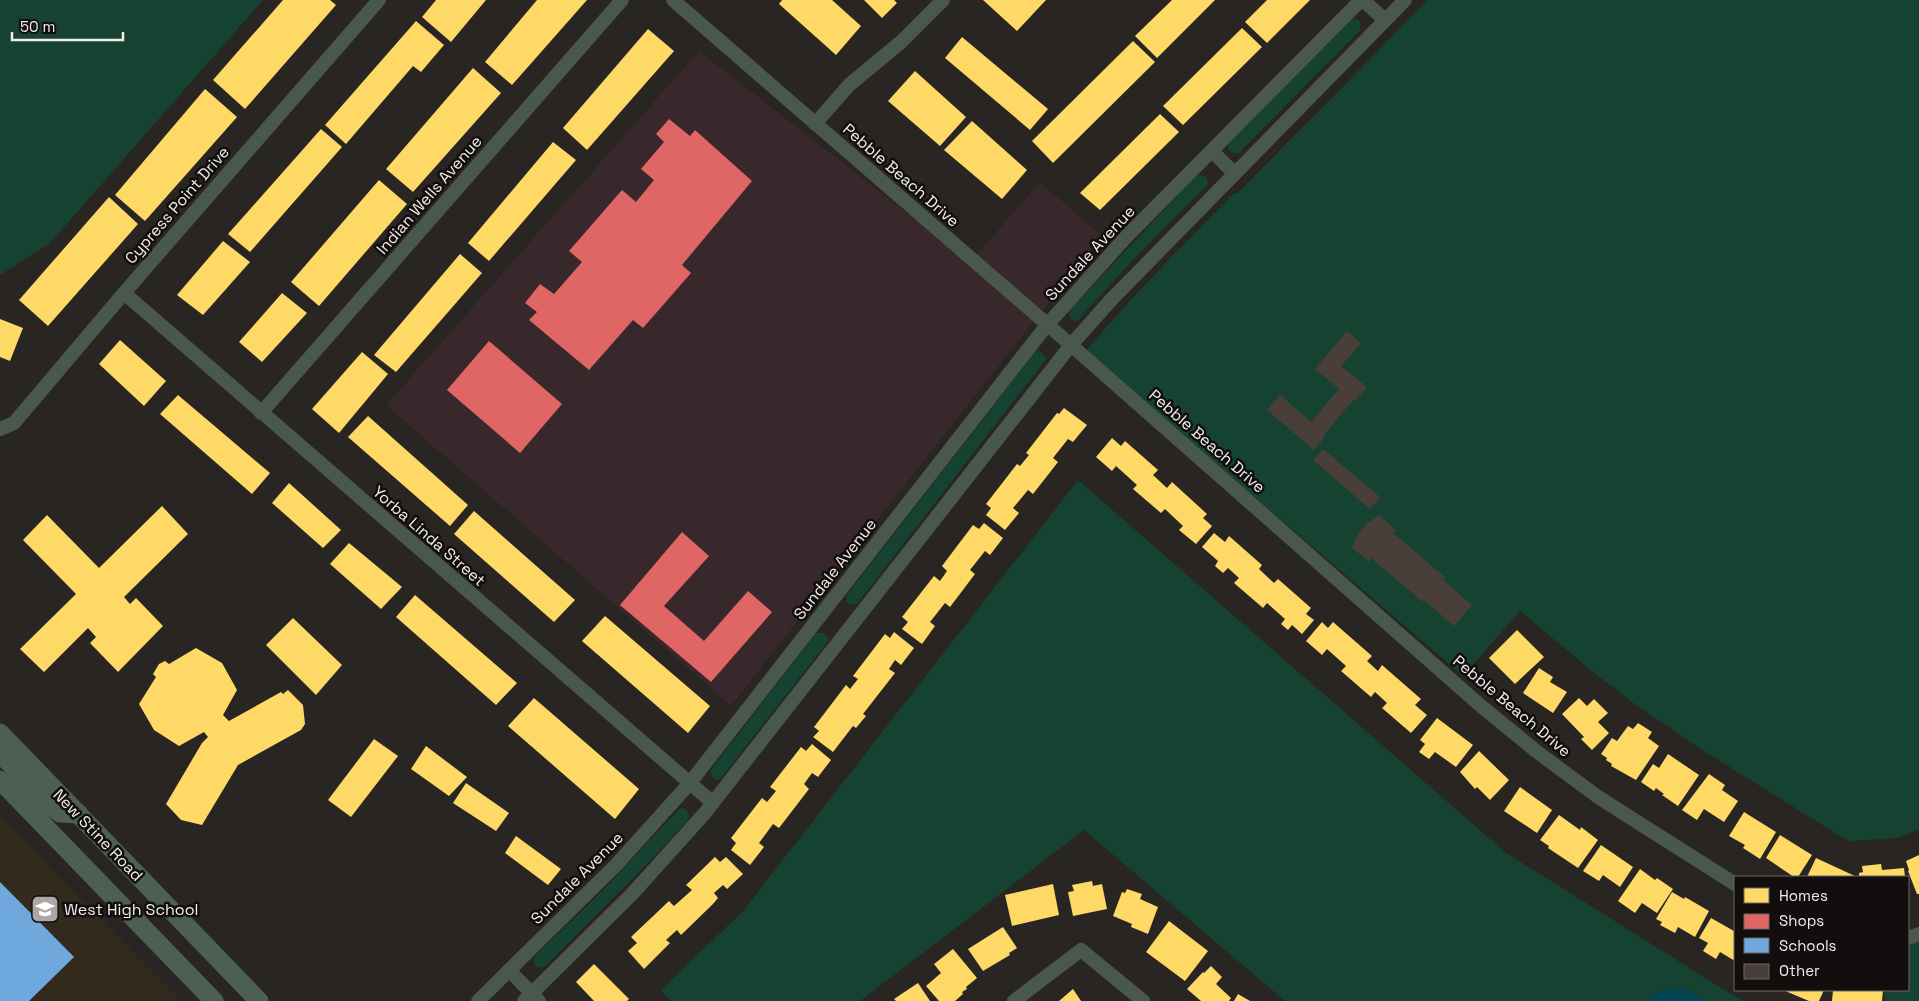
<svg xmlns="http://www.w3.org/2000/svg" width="1919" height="1001" font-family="'Space Grotesk',sans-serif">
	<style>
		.commercial { fill: #38272b }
		.education { fill: #322b1d }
		.green { fill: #164331 }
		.water { fill: #044352 }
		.homes { fill: #ffd966 }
		.shops { fill: #e06666 }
		.schools { fill: #6fa8dc }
		.building { fill: #4a3e39 }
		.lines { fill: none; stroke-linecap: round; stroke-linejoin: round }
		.street { stroke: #4a574c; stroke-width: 14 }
		.secondary { stroke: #4d5e52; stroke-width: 19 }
		.labels { text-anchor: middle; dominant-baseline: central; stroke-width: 5; stroke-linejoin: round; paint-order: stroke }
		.street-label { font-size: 16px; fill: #f2edeb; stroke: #110e0d }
		.poi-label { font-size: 16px; fill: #f2edeb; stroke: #110e0d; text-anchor: start }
	</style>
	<rect width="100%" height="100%" fill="#282523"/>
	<path class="commercial" d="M699 51 970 262 1040 182 1104 238 1038 316 731 706 386 405Z"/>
	<path class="education" d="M0 818 181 1001H0Z"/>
	<g class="green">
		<path d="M0 0H263L50 243 0 275Z"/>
		<path d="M1428 0H1919V829L1898 838 1848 841 1704 751 1636 705 1593 672 1520 611 1463 676 1085 352C1132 296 1183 245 1234 193L1237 194Z"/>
		<path d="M1356 19 1360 21V30L1239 153H1232L1229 150 1228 144 1351 20Z"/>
		<path d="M1197 175 1206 176 1208 184 1129 264 1079 319 1075 321 1071 319 1069 311Z"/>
		<path d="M1036 351H1039L1046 357V359L857 604H848L846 596Z"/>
		<path d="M1078 480 1505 852 1742 1001H1285L1084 830 860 1001H671L661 990 744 910Z"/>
		<path d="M816 633H824L829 640 721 778 718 780 713 778 710 771Z"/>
		<path d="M683 808 687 810 689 816 687 821 643 868 544 967 539 968 536 966 533 961 535 956 606 887 679 809Z"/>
		<path d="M1919 934V1001H1885L1884 990H1908V938Z"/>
	</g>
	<path class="water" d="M1686 989 1705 1001H1646L1659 990Z"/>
	<g class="homes">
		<path d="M283 0H330L336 5 245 109 213 80Z"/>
		<path d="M436 0H486L451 42 422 17Z"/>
		<path d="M537 0H587L512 85 485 62Z"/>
		<path d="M782 0H832L861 26 836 55 779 4Z"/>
		<path d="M864 0H894L897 3 882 18Z"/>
		<path d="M983 0H1046L1017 31Z"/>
		<path d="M1172 0H1215L1157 58 1135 36Z"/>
		<path d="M1267 0H1310L1267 43 1245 22Z"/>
		<path d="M416 21 444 45 421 72 413 66 346 144 325 125Z"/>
		<path d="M1242 28 1262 47 1183 125 1163 106Z"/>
		<path d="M648 29 674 51 587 150 563 128Z"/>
		<path d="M962 37 1048 109 1030 130 945 58Z"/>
		<path d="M1133 41 1155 62 1053 163 1032 141Z"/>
		<path d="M473 68 501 93 413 192 386 169Z"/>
		<path d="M915 71 966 117 940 146 888 101Z"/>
		<path d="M205 89 237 117 145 221 115 195Z"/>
		<path d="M1160 114 1179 132 1100 210 1080 193Z"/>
		<path d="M972 121 1027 170 1002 199 944 150Z"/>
		<path d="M321 129 342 147 250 252 228 234Z"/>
		<path d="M553 142 576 160 489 261 468 243Z"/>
		<path d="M379 180 407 204 319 306 291 282Z"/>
		<path d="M109 197 138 224 48 326 19 300Z"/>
		<path d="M223 241 250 262 203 315 177 295Z"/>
		<path d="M460 254 482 273 396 372 374 355Z"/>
		<path d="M282 293 307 313 262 362 239 342Z"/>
		<path d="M0 319 23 328 10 361 0 357Z"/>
		<path d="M120 340 166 381 144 406 99 364Z"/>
		<path d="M362 352 388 374 339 433 312 409Z"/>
		<path d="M178 395 270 473 252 494 160 414Z"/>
		<path d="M1064 408 1087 425 1073 442 1068 439 1053 458 1058 462 1033 494 1028 490 1013 508 1019 513 1005 530 986 515 991 508 986 504 1017 464 1020 466 1029 455 1026 453 1057 413 1059 414Z"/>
		<path d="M368 416 468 505 450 526 348 437Z"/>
		<path d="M1112 438 1121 446 1125 441 1158 470 1153 475 1167 488 1172 482 1207 514 1203 518 1212 526 1196 544 1179 530 1183 526 1165 509 1161 513 1133 489 1137 485 1116 466 1112 471 1096 457Z"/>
		<path d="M289 483 341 530 323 548 272 503Z"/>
		<path d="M162 506 188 534 124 597 130 604 136 598 163 626 118 672 90 643 96 637 88 628 44 672 20 649 76 594 23 540 47 515 99 568Z"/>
		<path d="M474 511 575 600 554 622 454 534Z"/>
		<path d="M984 523 1003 538 990 555 985 551 970 570 975 574 950 607 945 603 930 622 935 626 922 644 902 629 908 622 902 617 934 576 940 581 947 571 942 566 973 525 979 529Z"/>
		<path d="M1214 533 1225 542 1229 536 1262 565 1259 569 1274 583 1278 579 1311 608 1306 614 1314 620 1302 634 1292 625 1288 630 1281 624 1285 619 1267 603 1263 608 1234 583 1239 578 1228 568 1223 573 1215 566 1218 561 1202 547Z"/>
		<path d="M349 543 402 587 381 609 330 564Z"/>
		<path d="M415 595 517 683 496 705 396 617Z"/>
		<path d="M605 616 710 706 688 733 582 641Z"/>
		<path d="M293 618 342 665 316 695 266 645Z"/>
		<path d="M1322 622 1328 628 1333 622 1372 656 1367 661 1378 671 1382 665 1421 699 1415 705 1427 715 1411 733 1382 708 1387 703 1375 692 1371 697 1341 671 1346 666 1327 649 1322 655 1306 641Z"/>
		<path d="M1517 630 1544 657 1515 684 1489 658Z"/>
		<path d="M894 632 914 648 901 665 895 660 889 669 895 673 863 714 866 716 856 728 853 726 833 752 813 737 819 731 814 727 846 685 850 689 858 679 853 676 885 634 890 638Z"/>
		<path d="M196 648 222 663 237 690 223 715 229 721 281 692 283 694 288 690 303 705 305 724 301 730 238 765 202 825 181 820 166 804 202 743 208 737 204 732 179 746 154 730 139 704 156 677 153 674 159 664 165 661 169 664Z"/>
		<path d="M1539 668 1553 677 1550 682 1567 692 1553 713 1523 693Z"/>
		<path d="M534 698 639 789 615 819 508 726Z"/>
		<path d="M1579 698 1587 706 1594 699 1608 713 1598 722 1609 733 1592 750 1581 739 1584 737 1562 714Z"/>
		<path d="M1437 718 1473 745 1456 767 1435 752 1429 759 1419 752 1425 744 1420 740Z"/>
		<path d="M1638 723 1652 732 1648 738 1659 746 1636 780 1611 766 1612 764 1606 760 1607 758 1601 754 1612 738 1617 741 1628 726 1633 729Z"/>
		<path d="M374 739 398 756 351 817 328 800Z"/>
		<path d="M812 744 831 760 818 777 812 773 804 784 809 789 779 828 773 824 759 843 764 847 750 865 731 850 736 843 731 838 762 798 767 802 776 791 770 787 801 747 806 751Z"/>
		<path d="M426 746 467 777 449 796 411 769Z"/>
		<path d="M1479 751 1509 780 1490 800 1477 787 1475 789 1460 772Z"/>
		<path d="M1668 754 1699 775 1678 806 1662 795 1664 794 1656 788 1654 791 1641 782 1653 764 1659 768Z"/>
		<path d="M1709 774 1725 785 1722 790 1738 801 1724 822 1704 809 1697 820 1682 810Z"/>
		<path d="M466 783 509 813 496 831 453 803Z"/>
		<path d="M1520 787 1552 810 1537 833 1504 811Z"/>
		<path d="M1744 812 1776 832 1760 859 1743 848 1745 845 1729 836Z"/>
		<path d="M1559 815 1580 830 1581 827 1598 840 1578 868 1548 848 1549 846 1540 840Z"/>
		<path d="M1780 835 1812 855 1798 877H1794L1766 858Z"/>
		<path d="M516 836 561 869 548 885 505 853Z"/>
		<path d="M1601 845 1633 867 1620 887 1603 875 1599 881 1583 871Z"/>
		<path d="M1919 855V894H1917L1908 871 1909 870 1906 861Z"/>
		<path d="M715 857 720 862 726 857 743 874 727 889 723 885 714 893 718 898 713 904 681 935 677 930 666 940 670 943 644 969 628 951 637 943 631 937 669 901 674 906 692 890 686 885Z"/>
		<path d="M1816 858 1857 877H1807Z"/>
		<path d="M1881 864 1882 870 1904 868 1905 877H1859V873L1863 872 1862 866Z"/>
		<path d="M1640 869 1655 880 1657 878 1673 889 1657 913 1642 903 1635 913 1618 901Z"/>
		<path d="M1092 881 1093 886 1102 884 1107 909 1073 916 1068 892 1074 891 1072 885Z"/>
		<path d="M1053 884 1059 915 1012 926 1005 895Z"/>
		<path d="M1127 889 1142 894 1140 899 1158 907 1148 934 1131 927 1132 924 1113 916 1122 892 1125 893Z"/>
		<path d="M1672 892 1684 899 1685 897 1709 911 1695 937 1678 927 1675 933 1660 925 1662 922 1656 919Z"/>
		<path d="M1711 918 1734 931 1735 929V961L1720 952 1716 959 1703 951 1708 943 1699 938Z"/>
		<path d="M1169 921 1208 951 1185 981 1146 952Z"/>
		<path d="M1003 927 1017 948 1009 953 1010 955 983 971 968 949Z"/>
		<path d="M953 949 977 978 966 987 967 989 962 992 963 994 955 1001H939L926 986 941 973 934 964Z"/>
		<path d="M594 964 629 999 627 1001H594L576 982Z"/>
		<path d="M1211 966 1222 977 1216 984 1231 998 1229 1001H1201L1187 989 1203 972 1204 973Z"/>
		<path d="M918 983 930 1001H896L894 999Z"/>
		<path d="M1073 989 1081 1001H1059Z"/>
		<path d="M1783 990H1824L1819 1001H1809Z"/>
		<path d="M1833 990H1883L1882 1001H1832Z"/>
		<path d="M1238 994 1250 1001H1234Z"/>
	</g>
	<g class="shops">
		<path d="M669 119 690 136 695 130 752 181 682 265 691 273 643 328 633 320 589 370 529 320 537 312 525 303 540 284 554 294 582 262 569 251 622 190 636 202 654 180 641 169 664 142 656 134Z"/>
		<path d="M489 341 562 404 520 453 447 390Z"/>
		<path d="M682 532 709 556 664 606 704 641 748 591 772 612 711 682 620 605Z"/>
	</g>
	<path class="schools" d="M0 882 74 957 29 1001H0Z"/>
	<g class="building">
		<path d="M1347 331 1361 343 1341 366 1367 387 1355 401 1353 400 1323 436 1325 437 1314 450 1267 410 1280 395 1311 422 1339 389 1315 369Z"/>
		<path d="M1323 449 1380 497 1370 509 1313 460Z"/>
		<path d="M1379 515 1396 530 1393 533 1445 577 1443 580 1472 605 1454 626 1424 600 1423 602 1371 558 1369 561 1352 548 1357 536 1367 524Z"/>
	</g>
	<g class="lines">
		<g class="street">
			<path d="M673 0 1071 345 1481 706 1536 751 1598 797 1735 884"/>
			<path d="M1363 0 1385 20"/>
			<path d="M815 124 849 85 901 42 943 0"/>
			<path d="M1212 151 1234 173"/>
			<path d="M124 293 713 803"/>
			<path d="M261 413 622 0"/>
			<path d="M0 429 14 423 124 293 379 0"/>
			<path d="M1908 938 1919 934"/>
			<path d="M509 970 539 1001"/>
			<path d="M478 1001 617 864 689 784 1047 325 1127 236 1361 0"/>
			<path d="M524 1001 632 894 704 814 1071 345 1110 301 1405 0"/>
			<path d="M1014 1001 1081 950 1143 1001"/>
		</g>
		<g class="secondary">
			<path d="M0 733 259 1001"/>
			<path d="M0 753 53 808 60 813 79 814"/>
			<path d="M0 780 214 1001"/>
		</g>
	</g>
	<defs>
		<symbol id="school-square" viewBox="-11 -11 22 22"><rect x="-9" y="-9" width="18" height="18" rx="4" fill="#aba7a5" stroke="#110e0d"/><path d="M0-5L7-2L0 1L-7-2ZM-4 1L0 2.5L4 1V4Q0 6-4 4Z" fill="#fff"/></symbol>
	</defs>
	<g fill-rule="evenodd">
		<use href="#school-square" x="29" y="893" width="32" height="32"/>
	</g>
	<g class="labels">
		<g class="street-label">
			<text transform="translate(901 175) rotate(41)">Pebble Beach Drive</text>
			<text transform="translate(429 195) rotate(-49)">Indian Wells Avenue</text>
			<text transform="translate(177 205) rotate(-49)">Cypress Point Drive</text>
			<text transform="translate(1090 253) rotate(-47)">Sundale Avenue</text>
			<text transform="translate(1207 441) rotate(41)">Pebble Beach Drive</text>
			<text transform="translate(429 536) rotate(41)">Yorba Linda Street</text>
			<text transform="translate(835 569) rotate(-52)">Sundale Avenue</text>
			<text transform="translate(1512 706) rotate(40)">Pebble Beach Drive</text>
			<text transform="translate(98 835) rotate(46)">New Stine Road</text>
			<text transform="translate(577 878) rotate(-45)">Sundale Avenue</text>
		</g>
		<g class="poi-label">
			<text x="64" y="909">West High School</text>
		</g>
	</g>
	<rect x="1734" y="876" width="175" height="115" fill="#110e0d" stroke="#6b6766"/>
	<rect x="1744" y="888" width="25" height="15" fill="#ffd966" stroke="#6b6766"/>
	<text x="1779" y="901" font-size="15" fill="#f2edeb">Homes</text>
	<rect x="1744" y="914" width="25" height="15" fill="#e06666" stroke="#6b6766"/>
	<text x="1779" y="926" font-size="15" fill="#f2edeb">Shops</text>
	<rect x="1744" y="938" width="25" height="15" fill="#6fa8dc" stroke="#6b6766"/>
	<text x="1779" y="951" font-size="15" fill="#f2edeb">Schools</text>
	<rect x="1744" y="964" width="25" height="15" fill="#4a3e39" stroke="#6b6766"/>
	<text x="1779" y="976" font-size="15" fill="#f2edeb">Other</text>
	<path d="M12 32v8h111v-8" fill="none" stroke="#f2edeb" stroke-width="2.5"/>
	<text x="20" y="32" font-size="15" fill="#f2edeb" stroke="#110e0d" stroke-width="4" paint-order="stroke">50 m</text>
</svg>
